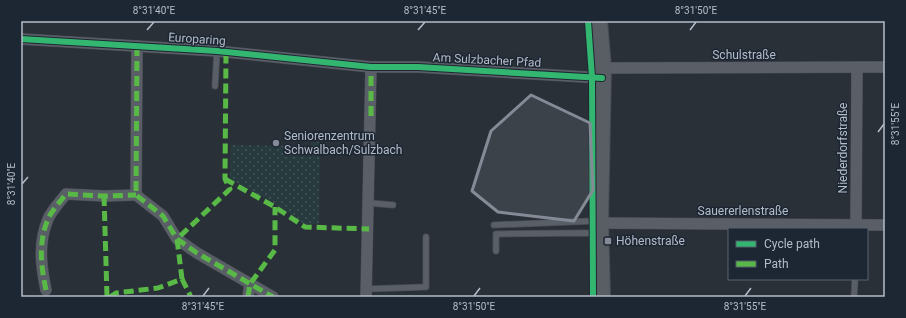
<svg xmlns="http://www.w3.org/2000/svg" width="906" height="318" font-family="Roboto,sans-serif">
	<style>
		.grass { fill: url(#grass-dots) }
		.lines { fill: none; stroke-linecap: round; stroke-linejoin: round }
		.lane-casing { stroke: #484c53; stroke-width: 7 }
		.street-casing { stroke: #484c53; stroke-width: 12 }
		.secondary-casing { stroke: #484c53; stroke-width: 18 }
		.lane { stroke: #5a5e66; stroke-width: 5.5 }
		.street { stroke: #5a5e66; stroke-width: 11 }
		.secondary { stroke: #595d64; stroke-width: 16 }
		.quiet { stroke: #58b947; stroke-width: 5; stroke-dasharray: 10 5; stroke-linecap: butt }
		.cycleway-casing { stroke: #1d2633; stroke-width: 8 }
		.cycleway { stroke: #33b770; stroke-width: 6 }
		.marked { fill: #848b96; fill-opacity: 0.2; stroke: #848b96; stroke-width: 3; stroke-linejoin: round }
		.ticks { fill: none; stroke: #b4bcc9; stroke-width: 1.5 }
		.poi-dot { fill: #848b96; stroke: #1d2633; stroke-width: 1.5 }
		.labels { text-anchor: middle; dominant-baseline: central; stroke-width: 3; stroke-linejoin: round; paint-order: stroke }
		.street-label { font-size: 12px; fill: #b4bcc9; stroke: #1d2633 }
		.poi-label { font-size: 12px; fill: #b4bcc9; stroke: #1d2633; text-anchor: start }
		.neatline { fill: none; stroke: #b4bcc9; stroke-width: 1.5 }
		.ticks-label { font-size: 10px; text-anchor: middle; fill: #b4bcc9 }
	</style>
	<defs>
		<pattern id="grass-dots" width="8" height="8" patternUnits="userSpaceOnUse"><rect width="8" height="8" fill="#273a3e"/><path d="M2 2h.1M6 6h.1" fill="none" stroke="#445559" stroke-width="1.8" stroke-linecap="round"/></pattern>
	</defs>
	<rect width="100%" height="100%" fill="#2a3038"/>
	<path class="grass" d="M311 142H320L319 224H304L277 205 230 179 231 145 311 146Z"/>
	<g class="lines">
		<defs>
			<g id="lane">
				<path d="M215 86 217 51"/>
				<path d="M369 203 393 205"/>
				<path d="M494 225 593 221 598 220"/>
				<path d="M496 251V234L585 233 600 234"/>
				<path d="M367 289 426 287V237"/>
				<path d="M854 297 855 279"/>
			</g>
			<g id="street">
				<path d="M21 39 217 51 371 67H418L602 78"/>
				<path d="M137 46 136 195 163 216 177 239 197 253 273 297"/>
				<path d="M603 68 885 67"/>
				<path d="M600 223 885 225"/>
				<path d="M856 224 857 67"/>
				<path d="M46 290C41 266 38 243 48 219 52 210 60 202 66 194L104 196 136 195"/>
				<path d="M248 297 250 284"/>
				<path d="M366 297 371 67"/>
			</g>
			<path id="secondary" d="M599 21 603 68 600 220 602 297"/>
		</defs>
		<use href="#lane" class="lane-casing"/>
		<use href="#street" class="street-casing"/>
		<use href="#secondary" class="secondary-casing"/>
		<use href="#lane" class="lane"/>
		<use href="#street" class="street"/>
		<use href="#secondary" class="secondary"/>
		<g class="quiet">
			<path d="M137 46 136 195 163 216 177 239 197 253 273 297"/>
			<path d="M371 116V67"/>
			<path d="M225 179 275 207 305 227 369 229"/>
			<path d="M104 196 107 297"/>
			<path d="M182 279 190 295V297"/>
			<path d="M46 290C41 266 38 243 48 219 52 210 60 202 66 194L104 196 136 195"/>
			<path d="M110 297 116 293 158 288 182 279 177 239 230 189 225 179 226 52"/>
			<path d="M248 297 250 284 275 250V207"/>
		</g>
		<defs>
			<g id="cycleway">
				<path d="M588 21 592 77 593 297"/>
				<path d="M21 39 217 51 371 67H418L602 78"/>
			</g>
		</defs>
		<use href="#cycleway" class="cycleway-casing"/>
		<use href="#cycleway" class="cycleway"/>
	</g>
	<path class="marked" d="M531 95 590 123 593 190 574 221 498 212 472 191 491 131Z"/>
	<path class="ticks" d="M147 30 154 22M418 30 425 22M690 30 696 22M878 132 884 124M22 184 28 177M203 296 209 288M474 296 480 288M745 296 751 288"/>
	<g class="poi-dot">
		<circle cx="276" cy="143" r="4"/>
		<rect x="604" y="237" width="8" height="8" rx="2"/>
	</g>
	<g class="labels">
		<g class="street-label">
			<text transform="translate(197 39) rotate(4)">Europaring</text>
			<text x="744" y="55">Schulstraße</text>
			<text transform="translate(487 60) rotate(3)">Am Sulzbacher Pfad</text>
			<text transform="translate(843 148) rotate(-90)">Niederdorfstraße</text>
			<text x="743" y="211">Sauererlenstraße</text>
		</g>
		<g class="poi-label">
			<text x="284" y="136">Seniorenzentrum<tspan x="284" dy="14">Schwalbach/Sulzbach</tspan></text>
			<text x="616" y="241">Höhenstraße</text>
		</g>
	</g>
	<rect width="906" height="318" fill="none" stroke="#1d2633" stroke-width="44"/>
	<rect x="728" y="228" width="140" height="52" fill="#1d2633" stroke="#59626f"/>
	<rect x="736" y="241" width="20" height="6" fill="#33b770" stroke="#59626f"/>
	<text x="764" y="248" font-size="12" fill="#b4bcc9">Cycle path</text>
	<rect x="736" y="261" width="20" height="6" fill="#58b947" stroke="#59626f"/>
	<text x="764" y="268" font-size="12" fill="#b4bcc9">Path</text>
	<rect x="22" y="22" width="862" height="274" class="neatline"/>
	<g class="ticks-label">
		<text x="154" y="14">8°31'40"E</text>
		<text x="425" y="14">8°31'45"E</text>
		<text x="696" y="14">8°31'50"E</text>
		<text transform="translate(895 124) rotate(-90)" y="4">8°31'55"E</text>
		<text transform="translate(11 184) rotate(-90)" y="4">8°31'40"E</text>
		<text x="203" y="310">8°31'45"E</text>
		<text x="474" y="310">8°31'50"E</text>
		<text x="745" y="310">8°31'55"E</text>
	</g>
</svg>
